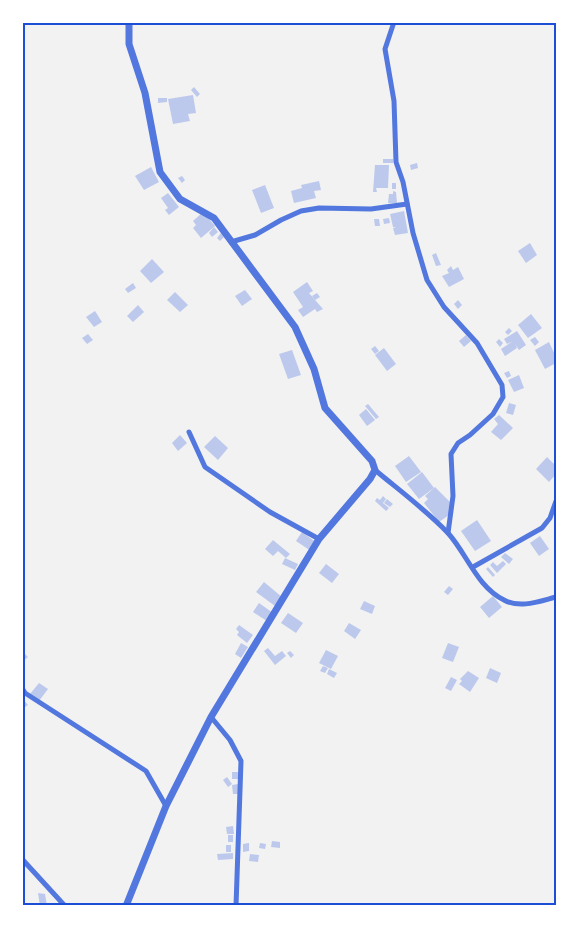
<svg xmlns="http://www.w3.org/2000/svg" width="579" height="928" font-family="Overpass,sans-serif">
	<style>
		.building { fill: #bdc9ec }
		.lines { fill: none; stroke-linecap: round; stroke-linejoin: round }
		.minor { stroke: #5277de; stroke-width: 5 }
		.tertiary { stroke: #5277de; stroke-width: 7 }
		.neatline { fill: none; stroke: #1d4ed8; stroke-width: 2 }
	</style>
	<rect width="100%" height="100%" fill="#f2f2f2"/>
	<g class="building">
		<path d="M194 87 200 94 197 97 191 90Z"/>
		<path d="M193 95 196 113 188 114 190 121 173 124 168 99Z"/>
		<path d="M158 98H167V102L158 103Z"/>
		<rect x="383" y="159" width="10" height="4"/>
		<path d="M417 163 418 168 411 170 410 165Z"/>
		<path d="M375 165H389L388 188H376L377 192H373Z"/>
		<path d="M151 167 159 182 144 190 135 176Z"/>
		<path d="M182 176 185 180 182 183 178 178Z"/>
		<path d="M319 181 321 190 314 191 316 198 294 203 291 191 302 188 301 185Z"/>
		<rect x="392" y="183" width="4" height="6"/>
		<path d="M265 185 274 208 261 213 252 190Z"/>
		<path d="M393 191 396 192 397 203H388L389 194H393Z"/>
		<path d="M168 193 179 207 169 215 165 210 168 208 161 198Z"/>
		<path d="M404 211 408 233 395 235 393 228 396 227H393L390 214Z"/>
		<path d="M203 212 215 226 201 238 193 228 196 225 193 221Z"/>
		<path d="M389 218 390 223 384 224 383 219Z"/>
		<path d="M374 219H379L380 226H375Z"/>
		<path d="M214 227 218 232 212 237 209 233Z"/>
		<path d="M221 233 224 237 220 241 217 238Z"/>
		<path d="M530 243 537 255 526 263 518 251Z"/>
		<path d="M436 253 441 265 436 266 432 255Z"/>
		<path d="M152 259 164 272 151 283 140 271Z"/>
		<path d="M451 266 453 270 458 267 464 279 449 287 442 276 449 273 447 270Z"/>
		<path d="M307 282 313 291 309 293 323 309 317 312 315 309 303 317 298 310 303 307 293 292Z"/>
		<path d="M133 283 136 288 128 293 125 289Z"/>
		<path d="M245 290 252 299 242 306 235 296Z"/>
		<path d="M175 292 188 305 180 312 167 300Z"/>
		<path d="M317 293 320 297 315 300 312 296Z"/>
		<path d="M458 300 462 305 458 309 454 304Z"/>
		<path d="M138 305 144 312 133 322 127 316Z"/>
		<path d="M95 311 102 322 94 327 86 317Z"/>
		<path d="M531 314 542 328 528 338 518 325Z"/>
		<path d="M509 328 512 331 508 335 505 332Z"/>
		<path d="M517 331 526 345 519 350 515 344 517 348 505 356 501 349 513 341 507 344 504 339Z"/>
		<path d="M88 334 93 340 87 344 82 338Z"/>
		<path d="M466 335 471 341 464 347 459 341Z"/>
		<path d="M535 337 539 342 535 346 530 340Z"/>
		<path d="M499 339 503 343 500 347 496 342Z"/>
		<path d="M549 342 556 357V363L545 369 535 350Z"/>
		<path d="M375 346 379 351 375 354 371 349Z"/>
		<path d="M384 348 396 364 387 371 375 355Z"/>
		<path d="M292 350 301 375 288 379 279 354Z"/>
		<path d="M509 371 511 376 507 378 504 373Z"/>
		<path d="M519 375 524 388 514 392 508 380Z"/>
		<path d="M509 403 516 405 513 415 506 413Z"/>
		<path d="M368 404 379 417 376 419 365 406Z"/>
		<path d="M366 409 375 420 367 426 359 415Z"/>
		<path d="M499 415 513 428 501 440 491 432 498 424 494 419Z"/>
		<path d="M180 435 187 443 178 451 172 443Z"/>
		<path d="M215 436 228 448 218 460 204 447Z"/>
		<path d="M409 456 421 472 406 482 395 466Z"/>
		<path d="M547 457 556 466V474L549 482 536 469Z"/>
		<path d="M422 472 434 488 419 499 407 484Z"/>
		<path d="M435 487 450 502 449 515 439 522 424 503 428 499 425 496Z"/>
		<path d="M383 496 386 499 383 503 389 508 386 511 375 501 377 498 380 500Z"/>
		<path d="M387 499 393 504 390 507 384 503Z"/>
		<path d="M477 520 491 541 475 551 461 531Z"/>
		<path d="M302 532 317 543 311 551 296 541Z"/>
		<path d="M540 536 549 549 539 556 530 543Z"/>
		<path d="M273 540 290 554 286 558 278 551 273 556 265 549Z"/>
		<path d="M505 553 513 559 509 564 501 557Z"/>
		<path d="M285 558 298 564 295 570 282 564Z"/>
		<path d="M503 561 506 564 497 573 490 565 493 562 497 566Z"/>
		<path d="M326 564 339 574 332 583 319 573Z"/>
		<path d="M488 567 495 575 493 577 486 569Z"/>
		<path d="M264 582 282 597 275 606 256 592Z"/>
		<path d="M449 586 453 589 448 595 444 592Z"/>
		<path d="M493 596 502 607 489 618 480 607Z"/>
		<path d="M364 601 375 606 372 614 360 609Z"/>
		<path d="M259 603 273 613 267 621 253 612Z"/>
		<path d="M288 613 303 623 296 633 281 623Z"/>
		<path d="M349 623 361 630 355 639 344 631Z"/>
		<path d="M239 625 253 635 247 643 237 635 239 632 236 629Z"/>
		<path d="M241 643 248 647 241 658 235 654Z"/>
		<path d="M448 643 459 647 453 662 442 658Z"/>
		<path d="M268 648 275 656 282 651 286 656 275 665 264 651Z"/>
		<path d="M326 650 338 656 331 669 319 663Z"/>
		<path d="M290 651 294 655 291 658 287 653Z"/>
		<path d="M24 653 28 657 22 662V654Z"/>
		<path d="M323 666 328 668 325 673 320 671Z"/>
		<path d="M490 668 501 673 497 683 486 678Z"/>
		<path d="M329 669 337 673 334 678 327 674Z"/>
		<path d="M468 671 479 678 470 692 459 684 462 681 460 679Z"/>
		<path d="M451 677 457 680 451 691 445 688Z"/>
		<path d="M39 683 48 689 39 701 30 694Z"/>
		<path d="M22 698 28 705 22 709Z"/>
		<rect x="232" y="772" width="6" height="7"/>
		<path d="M227 777 232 784 228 787 223 780Z"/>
		<path d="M238 784 239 794H233L232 785Z"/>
		<path d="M233 826 234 834H227L226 827Z"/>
		<rect x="228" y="835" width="5" height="7"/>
		<path d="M272 841 280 842V848L271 847Z"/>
		<path d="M249 843V851L243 852V844Z"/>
		<path d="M260 843 266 844 265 849 259 848Z"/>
		<rect x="226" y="845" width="5" height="7"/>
		<path d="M233 853V859L218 860 217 854Z"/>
		<path d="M250 854 259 855 258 862 249 861Z"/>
		<path d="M38 893 45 894 47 906H40Z"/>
	</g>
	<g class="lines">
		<g class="minor">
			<path d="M394 22 385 49 394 101 396 162 403 182 413 233 427 280 444 307 477 343 502 385 503 397 493 414 470 435 458 443 451 454 453 496 448 533"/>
			<path d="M231 242 255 235 281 220 301 211 319 208 371 209 407 204"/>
			<path d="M189 432 205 467 270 512 319 539"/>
			<path d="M375 470C399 490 426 510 448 533 467 554 477 587 504 600 520 609 540 601 556 597"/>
			<path d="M473 567 542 528 550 518 556 501"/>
			<path d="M22 688 25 693 146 771 166 806"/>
			<path d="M211 717 230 740 241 761 236 906"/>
			<path d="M22 859 65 906"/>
		</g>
		<path class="tertiary" d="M126 906 166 806 211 717 319 539 370 479 375 470 372 461 325 408 314 369 295 327 214 218 180 199 160 172 145 93 129 44V22"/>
	</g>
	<rect width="579" height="928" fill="none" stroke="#ffffff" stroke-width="48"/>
	<rect x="24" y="24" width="531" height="880" class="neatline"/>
</svg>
